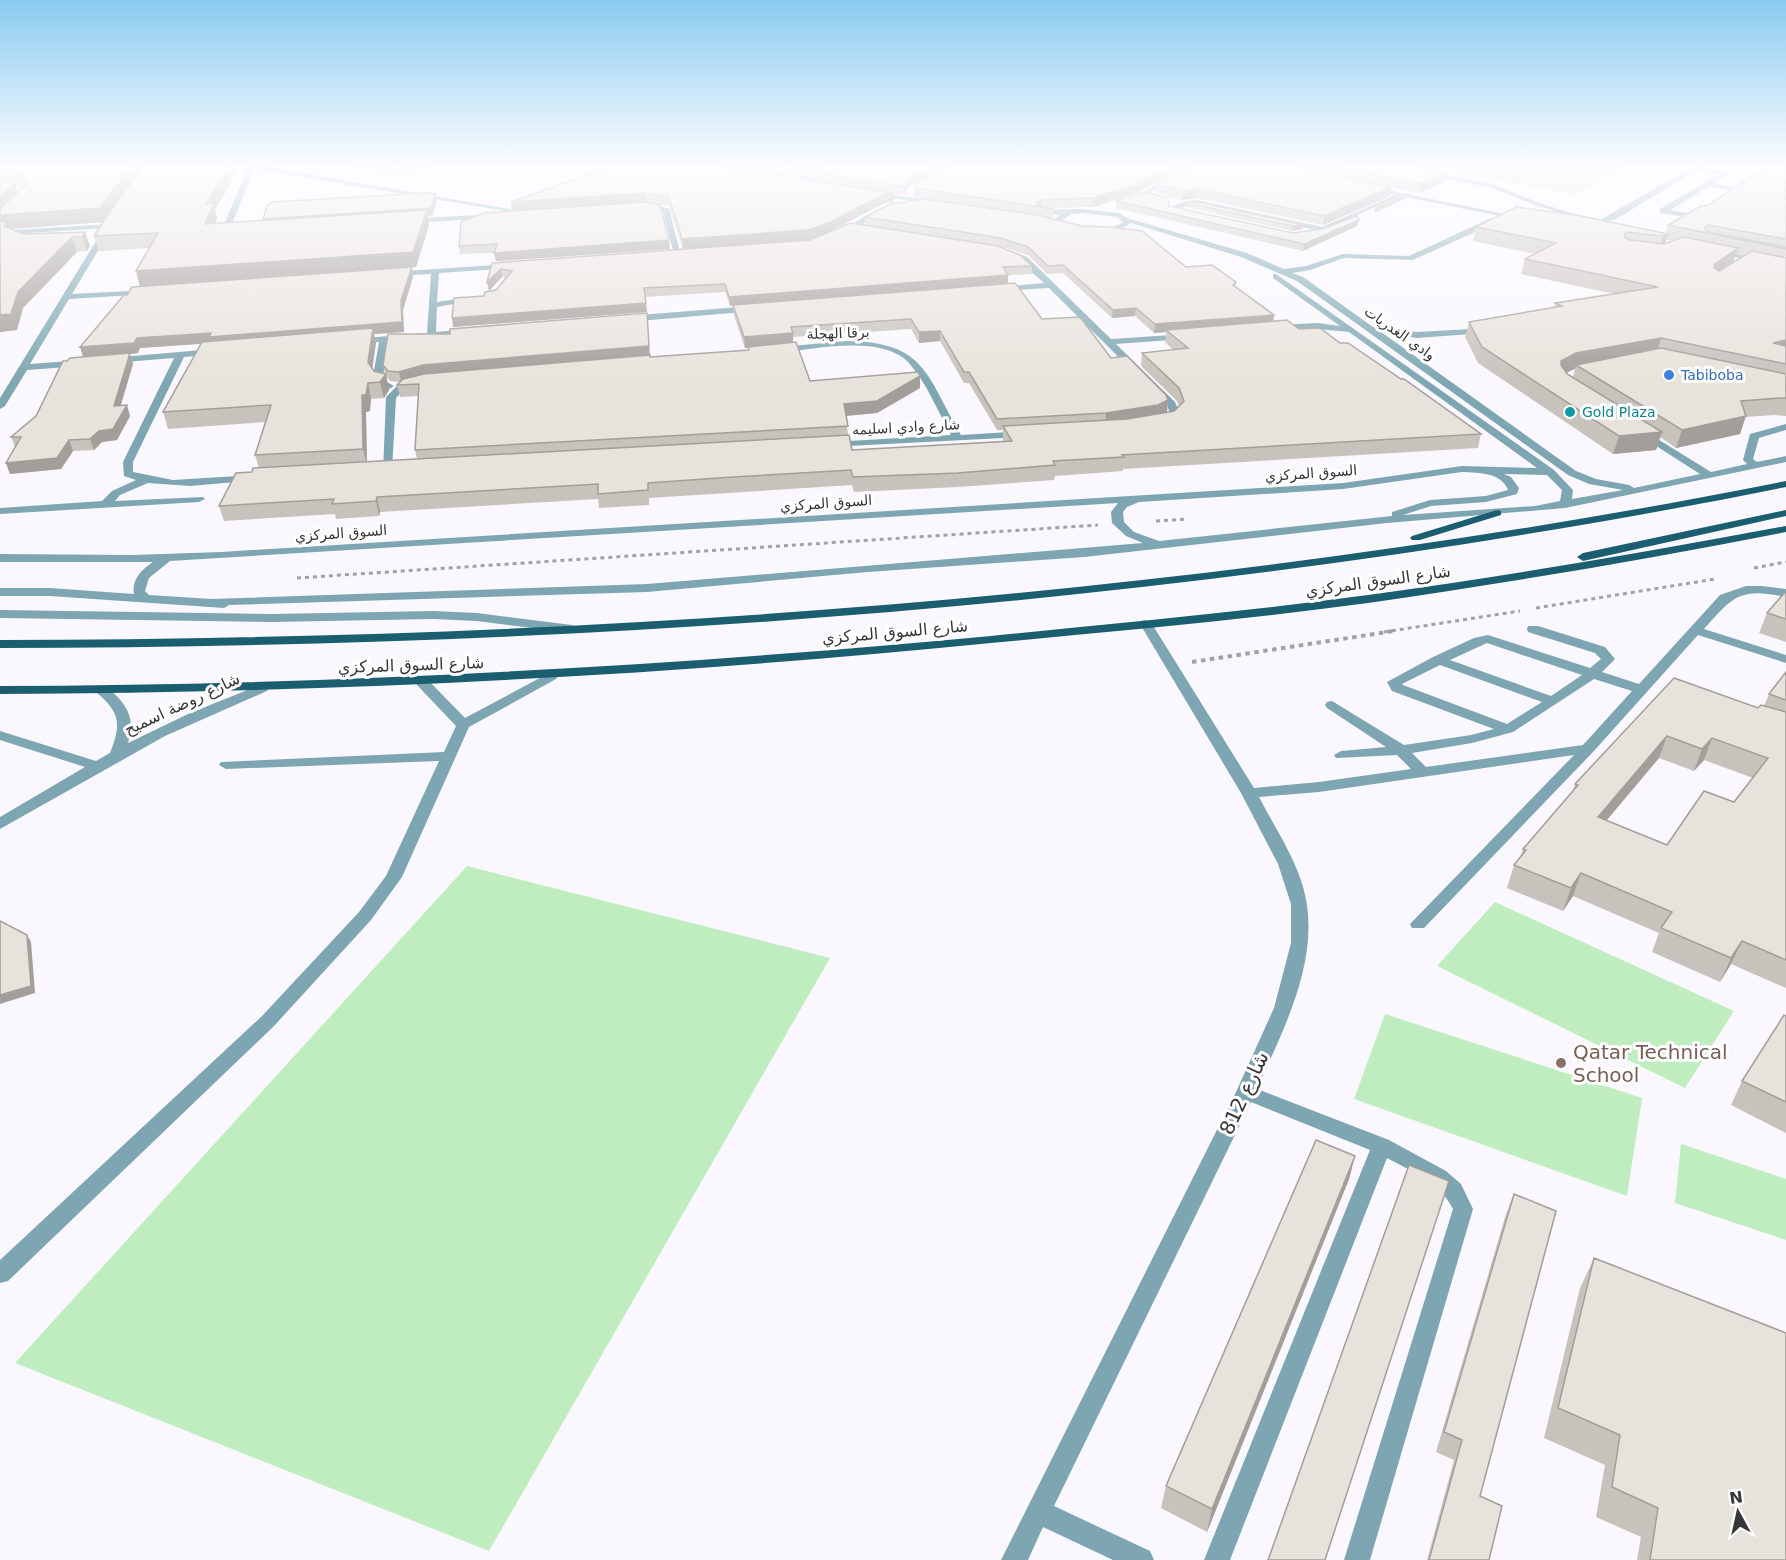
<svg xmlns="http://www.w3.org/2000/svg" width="1786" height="1560" font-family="'DejaVu Sans','Noto Naskh Arabic',sans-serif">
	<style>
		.green { fill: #c0edbf }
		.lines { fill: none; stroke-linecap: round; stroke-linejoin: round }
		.path-far1 { stroke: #a3a1a6; stroke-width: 3; stroke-dasharray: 4 4; stroke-linecap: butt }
		.path { stroke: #a3a1a6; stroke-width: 4; stroke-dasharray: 4.5 4.5; stroke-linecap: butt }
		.minor { fill: #7ea6b2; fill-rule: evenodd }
		.major { fill: #1a5e70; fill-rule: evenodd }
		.wall { fill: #c7c2bc; fill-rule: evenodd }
		.shaded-wall { fill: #a29e99 }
		.building { fill: #e7e2db; stroke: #a29e99; stroke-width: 1.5; fill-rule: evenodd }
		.shop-dot { fill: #3f7fe0; stroke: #fff; stroke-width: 2 }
		.culture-dot { fill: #0f9aa8; stroke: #fff; stroke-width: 2 }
		.education-dot { fill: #8d6e63; stroke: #fff; stroke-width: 2 }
		.labels { text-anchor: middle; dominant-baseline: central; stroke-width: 6; stroke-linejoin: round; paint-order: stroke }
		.far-street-label { font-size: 14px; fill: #363538; stroke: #fff }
		.far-shop-label { font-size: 14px; fill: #366cbe; stroke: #fff; text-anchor: start }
		.far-culture-label { font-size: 14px; fill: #0d838f; stroke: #fff; text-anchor: start }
		.street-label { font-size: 16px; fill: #363538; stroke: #fff }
		.near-education-label { font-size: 20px; fill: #785e54; stroke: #fff; text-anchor: start }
		.near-street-label { font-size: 20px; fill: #363538; stroke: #fff }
	</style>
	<rect width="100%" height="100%" fill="#faf8fe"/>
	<g class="green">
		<path d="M1412 165H1629L1574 194Z"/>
		<path d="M467 866 830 958 489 1551 15 1363Z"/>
		<path d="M1495 902 1734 1011 1685 1088 1437 966Z"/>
		<path d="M1385 1014 1642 1098 1627 1196 1354 1099Z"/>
		<path d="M1681 1144 1786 1179V1240L1675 1203Z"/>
	</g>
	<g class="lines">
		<g class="path-far1">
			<path d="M1156 521 1188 519"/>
			<path d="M1754 568 1786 562"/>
			<path d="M297 578 1098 525"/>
			<path d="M1536 608 1715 579"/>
			<path d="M1384 632 1520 611"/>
		</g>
		<path class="path" d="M1192 662 1394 631"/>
		<g class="minor">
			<path d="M238 165H255L533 213 529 215 254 169 231 226 245 229 242 233 223 227 248 168Z"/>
			<path d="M826 165H835L795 184 790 183Z"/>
			<path d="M1199 165H1208L1131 201 1126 200Z"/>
			<path d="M1696 165 1728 172V174L1714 183 1742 190 1728 201 1725 199 1734 191 1709 186 1670 210 1693 214 1705 210 1709 212 1694 218 1660 213V209L1720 174 1697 170 1616 219 1602 223 1598 221Z"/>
			<path d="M1427 172 1493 184 1539 203 1598 221 1594 223 1535 205 1489 187 1425 175Z"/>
			<path d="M1388 190 1524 218 1520 220 1400 196 1311 236 1307 234 1315 230 1197 204 1179 208 1194 211 1191 215 1168 208 1186 201 1197 200 1322 227 1395 195 1386 193Z"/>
			<path d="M875 192 935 201 939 203 935 205 873 195Z"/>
			<path d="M643 204 669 208 681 256 674 254 663 212 641 207Z"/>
			<path d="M880 208 887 210 844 235 837 233Z"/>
			<path d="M1079 209 1119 213 1127 218 1247 253 1284 269 1306 266 1343 254 1409 256 1491 218H1497V222L1413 260 1344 258 1310 270 1292 273 1303 277 1373 327 1417 332 1488 328V332L1485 333 1417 338 1381 332 1576 471 1596 479 1629 485 1634 488 1700 474 1639 435V431L1643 430 1711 472 1747 464 1743 460 1750 434 1786 424V430L1759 438 1753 459 1757 462 1786 456V462L1565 508 1387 523 1084 557 868 572 647 592 229 605 224 608 50 596H0V588H50L134 594C131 580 142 569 153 562H0V554L132 555 221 552 1343 483 1462 466 1537 468 1349 332 1318 329 1273 330 1272 328 1276 325 1318 323 1340 326 1273 278V274H1276L1554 470 1573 490 1572 499 1623 490 1589 484 1568 475 1297 281 1241 257 1131 223C1111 238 1072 238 1054 220L1059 215 1029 212 1033 210ZM1084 213 1117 217 1123 222C1108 233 1077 232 1062 220L1072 214ZM1462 472C1479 473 1501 472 1508 490L1486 496 1430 500 1392 512V516L1159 541 1134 532 1124 522 1123 512 1127 507 1139 502 1343 489ZM1504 474 1547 475 1562 490 1560 501 1535 506 1403 515 1431 506 1486 502 1517 494 1519 488 1511 477ZM1118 503 1111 512 1112 523 1126 536 1143 543 647 584 212 599 149 595 145 591 149 578 170 561Z"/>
			<path d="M493 214 496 218 409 223 405 221 409 219Z"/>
			<path d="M111 224V229L72 294 149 290 153 292 149 294 69 299 30 364 82 360 87 363 82 366 27 370 5 406 0 409V398L104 228 0 235V231Z"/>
			<path d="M1715 250 1786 263V267L1718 254H1715Z"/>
			<path d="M1017 253 1027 257 1111 339 1187 334 1188 336 1184 339 1116 344 1175 402 1180 414 1179 416 1165 425H1157V421L1170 413 1167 405 1049 288 997 291 996 289 1000 287 1044 283 1014 257 1013 255Z"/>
			<path d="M511 264 515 266 514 268 439 273 437 302 471 297 475 300 437 307 436 332 468 329 472 332 468 335 388 341 383 376 385 381 394 386 389 389 378 385 373 376 379 342 355 344 352 343V339L427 333 431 274 394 276H391V272Z"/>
			<path d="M752 306 755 307V311L627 322 623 319 627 316Z"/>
			<path d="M847 341C926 342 926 375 961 435L1024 431 1029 434 1024 437 828 447V443L832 442 951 435C938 412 927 383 909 363 882 334 814 349 779 353L774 350 779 347Z"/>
			<path d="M214 349 217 350V354L184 357 133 462V472L173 480 254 475 258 476V480L190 486 148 483 120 495 115 501 203 497 205 499 199 502 0 514V508L102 501 112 491 136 480 124 476 123 462 174 358 112 363 107 360 109 358Z"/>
			<path d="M417 379 422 382 420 384 404 389 396 398 392 470 391 472H383L386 397 398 385Z"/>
			<path d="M1746 586H1762L1786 589V597C1740 587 1733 596 1704 629L1786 655V663L1698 635 1593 752 1424 928H1412L1410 924 1574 755 1319 792 1259 797C1276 830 1302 867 1307 905 1316 969 1282 1032 1257 1089L1389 1140 1446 1171 1461 1184 1473 1209 1370 1560H1344L1453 1209C1440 1182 1412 1172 1387 1158L1230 1560H1204L1370 1150 1251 1102 1054 1506 1150 1551 1154 1560H1113L1043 1527 1028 1560H1001L1236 1092 1274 1008 1291 943V904L1278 864 1241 793 1140 624 1141 621 1146 620 1152 624 1254 788 1319 782 1411 769 1397 755 1336 758 1334 755 1341 751 1386 747 1327 708 1325 705 1327 702 1332 701 1404 745 1471 735 1494 729 1392 691 1387 682 1433 657 1474 638 1488 635 1590 668 1601 659 1595 653 1528 632 1527 629 1528 626H1538L1605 647 1615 659 1602 672 1639 684 1720 595ZM1487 643 1582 675 1551 696 1450 660ZM1440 665 1542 702 1507 724 1403 685 1402 684ZM1594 679 1632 691 1583 745 1426 767 1412 753 1472 743 1513 732Z"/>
			<path d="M0 610 272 614 433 611 477 613 572 625 578 629 572 633 477 621 433 619 272 622 0 618Z"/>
			<path d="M551 672 556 673 558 676 556 679 469 727 402 877 371 920 274 1026 8 1281 0 1283V1260L262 1016 359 912 386 876 439 761 226 769 219 765 221 762 444 752 456 726 417 685 415 682 417 679H427L465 718Z"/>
			<path d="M262 684 267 685 269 688 267 691 165 736 0 829V817L85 767 0 740V731L96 761 110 753C121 725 121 713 97 693L95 690 97 687H107C127 704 136 718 128 743L188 714Z"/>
		</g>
		<g class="major">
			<path d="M1786 481V487C1199 605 598 647 0 648V640C598 639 1199 598 1786 481Z"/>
			<path d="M1497 510 1501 511V515L1420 540H1412L1410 538 1412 536Z"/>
			<path d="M1786 510V516L1583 561 1577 557 1583 553Z"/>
			<path d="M1786 526V532C1647 559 1508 583 1368 603 1243 620 1117 631 991 643 661 676 331 693 0 694V686C331 685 661 667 991 636 1117 623 1242 612 1368 595 1508 576 1647 552 1786 526Z"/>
		</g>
	</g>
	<g class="wall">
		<path d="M0 165 230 185 215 209 217 218 215 224 264 221 435 194 437 202 432 216H428L429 225 416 267H412L413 277 403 310 404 332 374 334 376 343 372 369 374 371 385 374 383 365 650 357 748 350V347L745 348 734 316 733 305 1042 319 1111 358 1168 400 1167 412 1174 411 1179 406 1177 401 1141 366 1142 353 1173 350 1165 342 1166 332 1154 333 1135 316 1112 318 1063 273 1047 274 1028 255 1000 246 865 225V217L978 206 914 197V188L953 165H1193L1134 194 1093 207 1052 208 1054 209 1053 218 1041 216 1186 267 1236 282 1235 286 1274 315 1273 322 1299 329 1340 343 1481 434 1478 448 1123 469V471L1055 476 1054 480 958 487 854 492 852 485 649 498V505L599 508 598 499 380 512 379 516 336 519 335 514 224 521 219 506 252 472 259 468 255 455 265 422 168 429 163 412 201 344 140 348 138 353 130 354 133 364 121 405 130 416 117 440 102 442 94 450 73 451 61 469 10 474 6 463 15 447 11 437 36 416 67 361 83 357 127 295 140 286 149 248 99 251 94 236 103 222 10 229 24 234 85 232 90 246 87 251 77 252 23 308 17 330 0 332ZM16 186 22 188 18 192ZM911 329 919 343 940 341 964 383H969L997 430H1003V440L1004 442 852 450 848 435 846 416 877 413 920 388 810 381 793 343V337ZM386 376 390 381 401 382 397 385 400 397 418 396 415 450 417 459 367 462 366 412 370 411 371 399 384 398 389 390Z"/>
		<path d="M332 165H436L400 177Z"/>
		<path d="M614 165H950L909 186 905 195 894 194V202L884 203 829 232 809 240 683 249 669 206 646 202 512 211 511 202ZM813 170 809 172V180L792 177Z"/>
		<path d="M1196 165H1411L1448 172 1446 181 1419 193 1391 187 1390 196 1323 225 1197 198 1182 200 1156 193 1157 185Z"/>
		<path d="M1786 165V416L1774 415 1745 417 1740 434 1676 448 1660 437 1656 450 1613 454 1478 363 1465 337 1469 322 1554 308 1555 303 1615 294 1521 274 1525 259 1535 254 1473 241 1476 227 1666 233 1668 225 1707 206ZM1666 240 1673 241 1665 243ZM1736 254 1744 256 1733 262ZM1575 369 1573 377 1566 373 1572 370Z"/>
		<path d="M1116 201 1169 206 1293 233 1357 226 1303 251 1116 208Z"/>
		<path d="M1188 203 1303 225 1302 229 1292 231 1187 207Z"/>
		<path d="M461 222 670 249 496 261 494 253 460 254 459 246Z"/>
		<path d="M492 263 1032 266V274L1008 275V284L730 306 725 292 645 297 647 312 453 327 484 296 496 290 506 278 502 277 489 291 487 282Z"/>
		<path d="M1786 591V642L1759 633 1767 613Z"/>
		<path d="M1786 672V988L1731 964 1720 982 1652 952 1659 933 1573 896 1563 911 1507 888 1514 865 1520 858 1523 849 1572 793 1575 784 1674 678 1758 708 1764 706 1769 694ZM1659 758 1694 771 1704 760 1753 778 1734 802 1667 845 1606 821Z"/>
		<path d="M1786 1016V1133L1731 1105 1742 1081Z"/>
		<path d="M1355 1156 1349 1179 1207 1532 1161 1508 1166 1486Z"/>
		<path d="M1514 1194 1480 1496 1489 1560H1427L1454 1460 1436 1452 1506 1214Z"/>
		<path d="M1594 1258 1786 1560H1637L1641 1537 1596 1517 1605 1465 1544 1438 1580 1288Z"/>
	</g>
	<g class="shaded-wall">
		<path d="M133 165H146L105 222 10 229 13 237 0 229V197L15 183 19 197Z"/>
		<path d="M228 165H236L230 185 215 209 217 218 209 239 205 224 206 204Z"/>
		<path d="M413 165H436L400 177 399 170Z"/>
		<path d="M802 165H827L791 178V169Z"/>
		<path d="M934 165H950L909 186 905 195V187L909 177Z"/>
		<path d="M1177 165H1193L1134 194 1093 207V198Z"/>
		<path d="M1448 172 1446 181 1419 193 1421 184Z"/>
		<path d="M1391 187 1390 196 1323 225 1324 216Z"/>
		<path d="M1198 189 1197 198 1182 200 1183 191Z"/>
		<path d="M645 193 646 202 512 211 511 202Z"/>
		<path d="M894 193V202L884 203 829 232 809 240 683 249 682 239 884 194Z"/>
		<path d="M435 194 437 202 432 216H428L429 225 416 267H412L413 277 403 310 404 332 374 334 376 343 371 377 210 343 140 348 138 353 130 354 133 364 117 417 83 357 80 347 137 338 402 322 140 287 136 271 265 227 263 219Z"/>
		<path d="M1406 195 1405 199 1374 213 1375 209Z"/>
		<path d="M1042 200V207L1036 206V203Z"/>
		<path d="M1359 220 1357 226 1303 251 1304 244Z"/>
		<path d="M1303 225 1302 229 1292 231 1293 226Z"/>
		<path d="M85 232 90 246 87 251 82 237Z"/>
		<path d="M1668 234 1664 248 1659 250 1663 236Z"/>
		<path d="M72 237 77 252 23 308 17 330 0 332V315L18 292Z"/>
		<path d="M669 240 670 249 496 261 494 253Z"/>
		<path d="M1738 248 1733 262 1710 279 1715 264Z"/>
		<path d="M501 269 502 277 489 291 487 282Z"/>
		<path d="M1008 275V284L730 306 729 297Z"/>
		<path d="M646 303 647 312 453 327 452 318Z"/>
		<path d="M1136 308 1135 316 1112 318 1113 310Z"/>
		<path d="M647 313 650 356 401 382 399 372 423 365Z"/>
		<path d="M1274 315 1273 323 1166 330V332L1154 333 1155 324Z"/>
		<path d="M940 331V341L919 343V332Z"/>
		<path d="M793 333V343L745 348 744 337Z"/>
		<path d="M1661 338 1656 354 1576 365 1575 369 1572 370 1557 378 1561 361 1576 353Z"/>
		<path d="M1786 340V354L1773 343Z"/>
		<path d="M386 374 389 390 384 398 380 382Z"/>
		<path d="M920 376V388L877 413 844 416V404Z"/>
		<path d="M368 383 371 399 370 411 366 412 367 466 363 449 362 395Z"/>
		<path d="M1168 400 1167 412 1105 424 1106 413Z"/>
		<path d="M127 405 130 416 117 440 102 442 94 450 90 439Z"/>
		<path d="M1746 416 1740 434 1676 448 1682 430Z"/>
		<path d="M1662 432 1656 450 1613 454 1619 436Z"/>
		<path d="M69 440 73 451 61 469 10 474 6 463Z"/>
		<path d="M377 497 380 512 379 516 376 501Z"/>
		<path d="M1667 736 1659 758 1590 840 1598 817Z"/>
		<path d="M1712 738 1704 760 1694 771 1702 749Z"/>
		<path d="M1581 873 1573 896 1563 911 1571 888Z"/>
		<path d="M27 935 31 942 35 993 0 1004V995Z"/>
		<path d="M1742 941 1731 964 1720 982 1731 958Z"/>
		<path d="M1355 1156 1349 1179 1207 1532 1212 1509Z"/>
	</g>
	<g class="building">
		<path d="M0 165H133L100 208 0 215V209L27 184 21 175 0 169Z"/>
		<path d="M144 165H228L226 172 206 204 214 203 205 224 427 210 413 252 136 271 158 233 94 236 109 213Z"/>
		<path d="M372 165H413L399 170Z"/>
		<path d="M614 165H711L894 193 884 194 829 223 808 230 682 239 669 197 645 193 511 202Z"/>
		<path d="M758 165H802L791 169Z"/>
		<path d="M823 165H934L909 177 905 187 809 172Z"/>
		<path d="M953 165H1177L1135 185 1093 198 1042 200 1036 203 1038 206 1054 209 914 188 917 183Z"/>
		<path d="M1196 165H1285L1391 187 1324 216 1198 189 1183 191 1157 185Z"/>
		<path d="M1324 165H1411L1448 172 1421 184Z"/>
		<path d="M1773 165H1786V239L1708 225 1705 227 1706 232 1786 247V249L1668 225 1701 206H1707L1740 184Z"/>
		<path d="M0 177 15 183 0 197Z"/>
		<path d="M1145 192 1168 198 1169 206 1293 233 1322 229 1357 216 1359 220 1304 244 1116 201Z"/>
		<path d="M426 193 435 194 431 208 263 219 267 206 272 202Z"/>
		<path d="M1402 194 1406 195 1375 209Z"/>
		<path d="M926 199 1037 215 1082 226 1110 227 1142 231 1186 267 1212 265 1236 282 1233 285 1274 315 1155 324 1136 308 1113 310 1063 265 1048 266 1028 247 1001 238 865 217 891 204Z"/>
		<path d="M645 202 660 205 669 240 494 253 497 244 459 246 461 222 484 213Z"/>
		<path d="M1197 202 1303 225 1293 226 1188 203Z"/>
		<path d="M1516 207 1576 215 1668 234 1663 236 1626 232 1624 237 1630 240 1664 244 1684 237 1738 248 1715 264 1714 268 1719 271 1752 251 1786 258V340L1773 343 1786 346V364L1661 338 1576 353 1561 361V365L1567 374 1662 432 1619 436 1482 347 1469 322 1562 306 1555 303 1658 287 1525 259 1556 243 1476 227Z"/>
		<path d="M0 222H8L4 225 5 227 24 234 85 232 82 237H72L18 292 11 314 0 315Z"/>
		<path d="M851 223 998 246 1020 255 1032 266 1003 267 1008 275 729 297 725 284 644 288 646 303 452 318 454 298 484 296 485 292 496 290 512 271 501 269 487 282 492 263 810 240Z"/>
		<path d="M412 267 401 300 402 322 209 337 211 333 137 338 134 343 80 347 124 295H127L132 287Z"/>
		<path d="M1015 283 1042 319 1080 317 1111 358 1127 356 1166 395 1168 400 1158 405 1106 413 997 419 969 372H964L940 331 919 332 911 319 791 327 793 333 744 337 733 305Z"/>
		<path d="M647 313 649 346 423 365 399 372 388 371 383 365 388 334H450V329Z"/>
		<path d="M1287 320 1299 329 1320 328 1340 343H1348L1401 379H1404L1481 434 1122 455 1124 457 1053 461 1055 465 958 473 853 477 851 470 733 477 648 483V490L598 494V484L377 497 376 501 332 504 334 499 219 506 236 473 252 472 253 468 849 435 852 450 1012 441 1003 426 1127 419 1174 411 1184 401 1179 388 1142 353 1188 348 1166 330Z"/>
		<path d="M373 328 368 362 374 371 386 374 380 382 368 383 366 395H362L363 449 255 455 271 405 163 412 202 342Z"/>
		<path d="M796 342 810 381 918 372 920 376 877 401 844 404 848 426 415 450 419 384 397 385 403 379 424 374 650 355V357L749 350 748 347Z"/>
		<path d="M1661 348 1786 374V398H1781L1741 401 1746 416 1682 430 1576 365Z"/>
		<path d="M130 353 114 406 127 405 113 429 99 431 90 439 69 440 57 458 6 463 21 437H11L36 416 63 361H67L70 358Z"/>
		<path d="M1786 591V619L1767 613Z"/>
		<path d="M1786 672V700L1769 694Z"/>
		<path d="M1674 678 1758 708 1761 705 1786 712V960L1742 941 1731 958 1661 928 1672 912 1581 873 1571 888 1514 865 1526 850 1523 849 1578 785 1575 784ZM1667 736 1702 749 1712 738 1768 758 1734 802 1704 791 1667 845 1598 817Z"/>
		<path d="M0 921 27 935 31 986 0 995Z"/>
		<path d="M1784 1015 1786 1016V1102L1742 1081Z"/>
		<path d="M1316 1140 1355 1156 1212 1509 1166 1486Z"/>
		<path d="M1409 1165 1449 1181 1325 1560H1268Z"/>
		<path d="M1514 1194 1556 1211 1480 1496 1502 1506 1489 1560H1429L1462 1440 1444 1432Z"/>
		<path d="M1594 1258 1786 1333V1560H1650L1658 1508 1612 1487 1620 1435 1558 1408Z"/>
	</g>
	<linearGradient id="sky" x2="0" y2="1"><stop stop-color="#89cbf0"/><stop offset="0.43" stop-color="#fdfcff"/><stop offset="1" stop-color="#fdfcff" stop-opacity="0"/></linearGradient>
	<rect width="1786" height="384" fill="url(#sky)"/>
	<circle class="shop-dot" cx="1669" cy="375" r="6"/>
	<circle class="culture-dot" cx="1570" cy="412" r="6"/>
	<circle class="education-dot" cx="1561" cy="1063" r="6"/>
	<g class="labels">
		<g class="far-street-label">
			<text transform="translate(838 333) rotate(-2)">برقا الهجلة</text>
			<text transform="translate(1400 333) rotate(35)">وادي الغدريات</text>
			<text transform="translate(906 427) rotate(-3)">شارع وادي اسليمه</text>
			<text transform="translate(1311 473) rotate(-4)">السوق المركزي</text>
			<text transform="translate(826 503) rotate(-4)">السوق المركزي</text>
			<text transform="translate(341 533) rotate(-4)">السوق المركزي</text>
		</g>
		<g class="far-shop-label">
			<text x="1681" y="375">Tabiboba</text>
		</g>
		<g class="far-culture-label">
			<text x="1582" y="412">Gold Plaza</text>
		</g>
		<g class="street-label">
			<text transform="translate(1378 581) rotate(-8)">شارع السوق المركزي</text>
			<text transform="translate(895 632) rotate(-5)">شارع السوق المركزي</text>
			<text transform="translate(411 665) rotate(-2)">شارع السوق المركزي</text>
			<text transform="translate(182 704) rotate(-25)">شارع روضة اسميح</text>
		</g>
		<g class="near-education-label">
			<text x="1573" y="1052">Qatar Technical<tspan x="1573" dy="23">School</tspan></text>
		</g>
		<g class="near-street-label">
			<text transform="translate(1244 1093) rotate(-65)">شارع 812</text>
		</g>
	</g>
	<g transform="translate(1738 1512) rotate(352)" stroke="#ffffff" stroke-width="4.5" paint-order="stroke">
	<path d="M0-4.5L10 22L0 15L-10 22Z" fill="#363538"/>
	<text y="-9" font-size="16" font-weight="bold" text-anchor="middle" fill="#363538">N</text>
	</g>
</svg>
